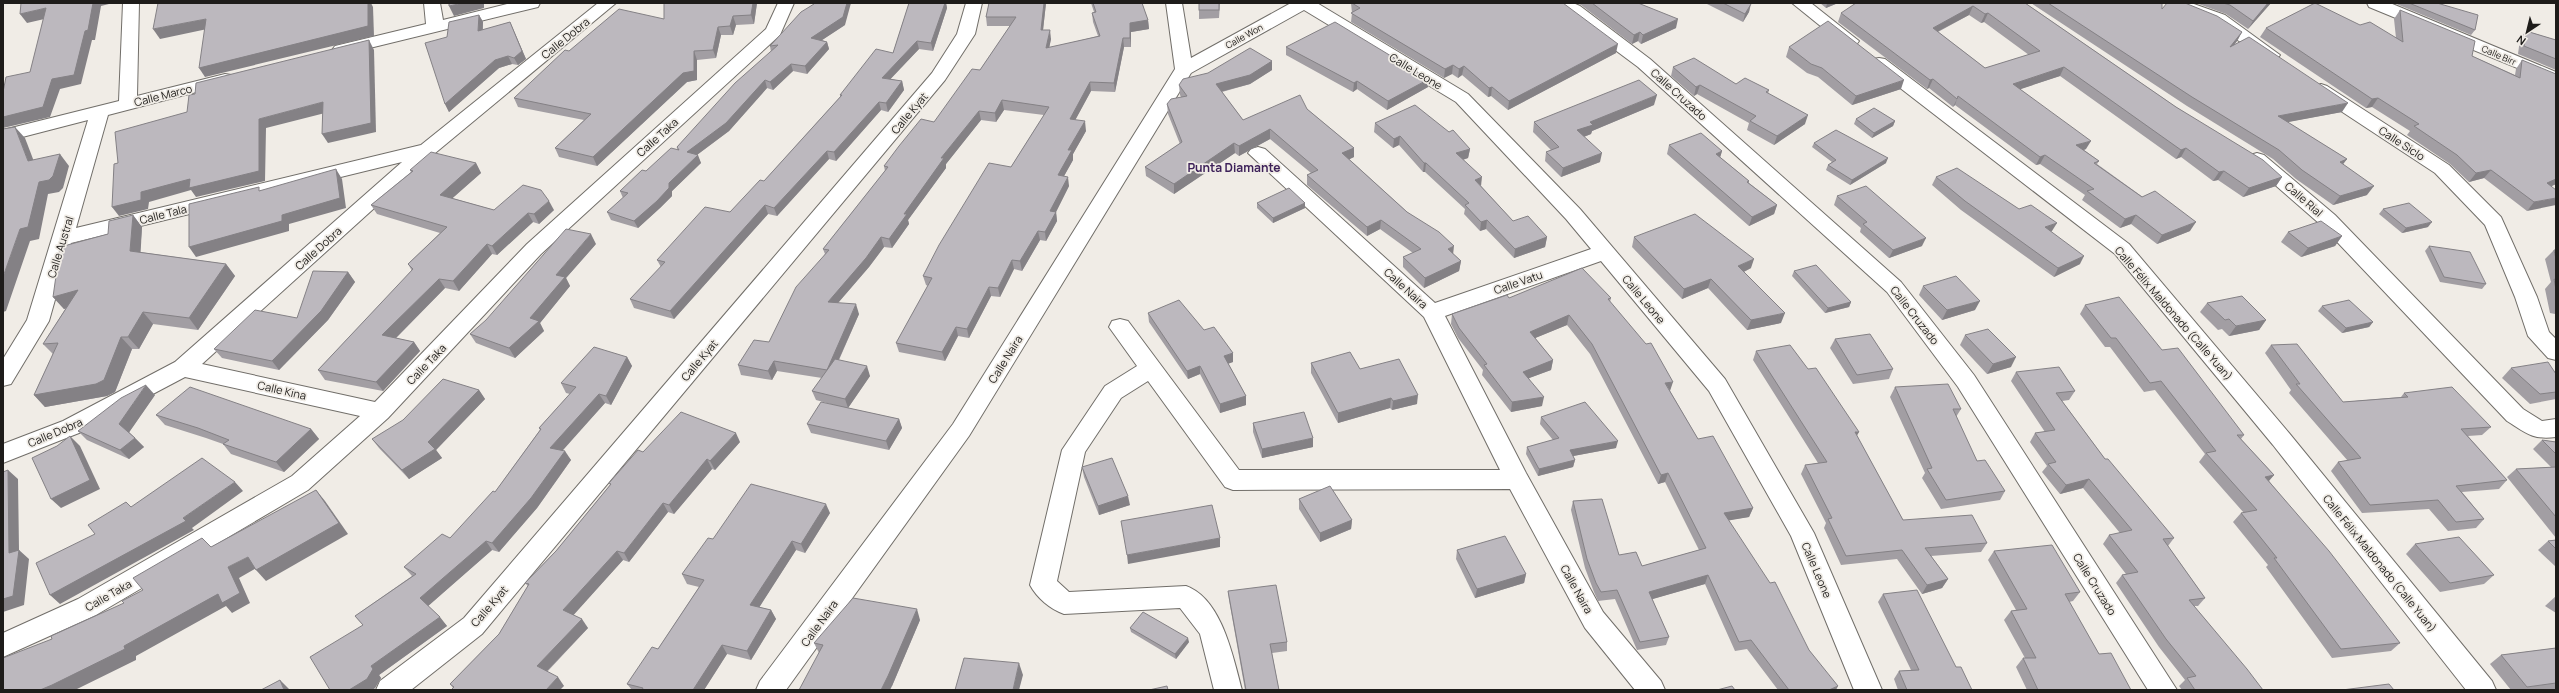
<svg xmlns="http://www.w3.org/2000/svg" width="2559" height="693" font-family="Manrope,sans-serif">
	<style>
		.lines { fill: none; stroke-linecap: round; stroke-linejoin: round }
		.minor-casing { stroke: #716e69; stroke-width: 2 }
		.minor { fill: #fff; fill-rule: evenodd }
		.wall { fill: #a29ea3; fill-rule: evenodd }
		.shaded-wall { fill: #848185 }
		.building { fill: #bcb8be; stroke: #848185; fill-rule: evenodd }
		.labels { text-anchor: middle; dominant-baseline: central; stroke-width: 3.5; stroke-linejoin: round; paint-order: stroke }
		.far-street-label { font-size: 9px; fill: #1e1c1a; stroke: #f0ece6 }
		.street-label { font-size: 11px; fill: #1e1c1a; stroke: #f0ece6 }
		.neighbourhood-label { font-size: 12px; font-weight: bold; fill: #3d2159; stroke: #f0ece6 }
	</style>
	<rect width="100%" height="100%" fill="#f0ece6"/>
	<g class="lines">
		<defs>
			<g id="minor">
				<path d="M123 3H139L137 96 225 74 231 75 234 79 231 83 108 115 76 228 421 145 598 3H616L434 154 202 364 375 402 527 244 766 29 778 3H794L780 35 541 254 388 418 308 490 96 615 3 657V633L78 599 292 476 360 416 185 377 79 433 3 463V444L63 421 175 362 402 162 71 243 49 321 11 384 3 386V359L27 320 88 120 3 142V130L119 101Z"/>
				<path d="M424 3H440L443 20 511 3H540L538 7 341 55 335 54 332 50 335 46 426 24Z"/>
				<path d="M966 3H982L975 34 945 80 482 634 411 690H376L380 681 464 618 932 73 957 34Z"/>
				<path d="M1166 3H1182L1191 58 1291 3H1317L1468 94 1580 209 1725 379 1814 533 1882 690H1854L1791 536 1709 391 1601 261 1445 316 1526 473 1603 612 1661 681 1665 690H1635L1585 628 1510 489 1233 490 1225 487 1148 381 1121 398 1085 452 1057 581 1069 592 1186 586C1222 599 1233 657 1242 690H1214L1200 634 1180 608 1064 614C1050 609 1037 598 1030 585L1062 450 1105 386 1137 366 1109 327 1112 321 1120 319 1128 321 1239 470H1500L1424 317 1248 153 1251 149 1258 147 1265 149 1435 303 1591 249 1566 219 1456 102 1304 10 1191 73 969 436 786 690H756L760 681 953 424 1175 69Z"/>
				<path d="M1552 3H1573L1580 6 1650 59 1901 282 1974 375 2177 690H2148L1958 387 1887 292 1638 67Z"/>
				<path d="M1792 3H1811L1859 41 1856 45H1844Z"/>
				<path d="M2167 3H2191L2225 15 2280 55 2277 59H2265L2213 23 2169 7Z"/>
				<path d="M2367 3H2390L2556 72V84L2369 7Z"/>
				<path d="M1879 58 1885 59 2129 244 2289 433 2492 681 2496 690H2466L2273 445 2115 254 1873 67 1870 63 1873 59Z"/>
				<path d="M2321 84 2327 86 2449 165 2501 217 2537 297 2549 332 2556 339V360L2548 358 2528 336 2515 297 2485 225 2435 173 2315 94 2312 90 2315 86Z"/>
				<path d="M2257 153 2264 155 2335 215 2523 409 2542 421 2556 419V437C2532 440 2526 433 2507 421L2321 225 2250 163 2247 159 2250 155Z"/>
			</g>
		</defs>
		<use href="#minor" class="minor-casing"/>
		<use href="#minor" class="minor"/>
	</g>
	<g class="wall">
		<path d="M664 3H757L754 24 736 25 733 35H721L716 58 697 60V80L687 82 597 166 559 157 555 148 584 120 518 107 514 98 569 51 664 19Z"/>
		<path d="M909 3H946L947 8 933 51 919 49 890 79 902 81 904 90 888 112 881 110 836 161 829 159 777 216 768 214 674 319 634 308 630 299 661 267 657 260 730 212 764 181 840 97V95L893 53Z"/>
		<path d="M989 3H1046L1043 30 1051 39 1049 48 1098 36 1093 22 1092 13 1094 12 1091 3H1142L1148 20 1149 29 1131 32V47H1124L1115 92 1091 91 1075 120 1086 131 1073 154V160L1064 176 1069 186 1056 212 1057 221 1046 241 1040 240 1022 271 1014 269 1000 297 991 296 969 338 958 336 945 361 899 352 896 343 928 286 926 285 923 276 1011 167 1044 115 1004 110 996 122 981 120 946 164V168L908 220 909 224 892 248 884 247 869 267 838 303 859 314 839 360 870 376 848 408 899 419 902 428 889 450 811 433 807 424 841 407 816 400 812 391 822 378 777 371 772 380 741 375 738 365 769 342 825 254 823 249 885 171 884 166 934 122 980 70 1010 26H987L986 17Z"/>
		<path d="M1199 3H1225H1220L1219 18 1199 19Z"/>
		<path d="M1351 3H1563L1616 53 1508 110 1491 96 1488 97 1462 75 1458 78 1452 74 1444 78 1351 22 1352 13Z"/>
		<path d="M1577 3H1638L1676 28 1641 44 1638 41 1632 44 1581 5Z"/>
		<path d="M1705 3H1750L1749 12 1743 22Z"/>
		<path d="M1820 3H1838L1826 8Z"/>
		<path d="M2025 3 2176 107 2282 177 2276 186 2243 197 2218 180 2213 181 2181 157 2176 159 2060 76 2020 89 2086 149 2084 150 2099 161 2097 164 2190 231 2157 244 2131 224 2120 228 2082 200 2085 195 2040 164 2036 165 1955 105 1953 107 1929 88 1927 89 1838 22 1841 13ZM1969 15 1981 23 1984 22 2029 55 1985 68 1938 32Z"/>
		<path d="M2031 3H2162V9L2242 32 2237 41 2235 44 2342 112 2287 122 2347 159 2343 164 2367 195 2333 205 2296 179 2273 159 2187 106Z"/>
		<path d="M2196 3H2271L2248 29 2226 14Z"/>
		<path d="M2394 3H2437L2475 30 2471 35Z"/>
		<path d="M2400 10 2472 56 2515 75 2516 69 2522 60 2556 184 2551 186 2527 211 2484 178 2469 182 2450 164 2407 135 2410 131 2372 107 2366 108 2260 37 2266 28 2360 25 2396 38 2394 19Z"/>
		<path d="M479 15 483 22V30L510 22 526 59 518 65 512 64 499 68 449 112 445 104 447 37Z"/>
		<path d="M845 25 822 40 827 42 829 49 807 74 793 71 773 90 767 88 729 131 697 155 701 163 672 191V196L660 208 638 228 611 220 607 212 623 198 620 191 678 150 677 147 771 52 770 46Z"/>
		<path d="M2526 31 2556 40V70L2518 54 2520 39Z"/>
		<path d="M1286 47 1428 87 1387 110 1357 89 1353 92 1286 55Z"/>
		<path d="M1789 47 1901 89 1852 105 1818 77 1807 73 1786 57Z"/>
		<path d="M1673 67 1736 84 1769 90 1768 94 1805 124 1774 145 1747 130 1749 123 1697 94 1694 96 1671 76Z"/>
		<path d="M1272 70 1250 84 1222 92 1243 120 1307 109 1354 148V157L1349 159 1461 261 1459 271 1424 288 1403 267V257L1413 253 1380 229 1367 236 1307 185V175L1311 173 1270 139 1239 156 1235 153 1174 194 1146 176 1145 167 1180 144 1168 114 1167 104 1181 97 1180 95 1179 85Z"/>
		<path d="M1654 105 1592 131 1591 134 1584 137 1600 162 1561 177 1545 161 1546 152 1551 150 1533 132 1534 122Z"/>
		<path d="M1856 119 1895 121 1893 126 1872 138 1854 124Z"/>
		<path d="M1375 123 1470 149 1468 158 1463 160 1481 186 1513 221 1547 237 1545 247 1514 258 1486 229 1480 231 1464 214 1465 209 1425 172H1423L1399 145 1393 148 1374 132Z"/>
		<path d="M1814 143 1886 163 1850 185 1826 170 1828 165 1832 162 1812 147Z"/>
		<path d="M1669 145 1722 151 1720 157 1749 181V183L1777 205 1774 214 1749 226 1667 154Z"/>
		<path d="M476 163 481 173 452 198 494 210H554L539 224 533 222 497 255 492 254 459 291 445 288 396 338 414 342 420 351 383 391 325 380 318 370 412 271 408 264 440 233 377 214 371 205 411 172 410 170Z"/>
		<path d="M1936 177 2052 231 2051 232 2080 264 2054 277 1961 210 1932 185Z"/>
		<path d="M1837 196 1922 246 1889 258 1860 232 1861 228 1834 205Z"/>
		<path d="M1257 203H1305V208L1273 223 1257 208Z"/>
		<path d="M2383 209 2428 227 2402 233 2379 214Z"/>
		<path d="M133 215 142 227 140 252 226 264 235 276 198 330 153 324 139 349H132L115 392 107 396 45 407 34 395 53 354 43 344 66 308 64 309 53 297 108 234Z"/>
		<path d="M2288 232 2342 236 2335 246 2301 257 2281 242Z"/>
		<path d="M1634 237 1751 268 1744 272 1781 323 1747 330 1708 288 1682 299 1632 247Z"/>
		<path d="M596 244 566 278 570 286 540 323 544 331 515 358 476 343 470 334Z"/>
		<path d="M2429 246 2486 284 2482 289 2440 282 2425 251Z"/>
		<path d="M2554 250 2556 259V315L2555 314 2550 313 2545 289 2551 282 2545 259Z"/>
		<path d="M1794 271 1851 302 1849 307 1825 313 1792 276Z"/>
		<path d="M348 272 355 282 328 320 279 370 222 358 214 349 297 318Z"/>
		<path d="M1923 286 1975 310 1942 320 1919 295Z"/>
		<path d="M1509 298H1611L1610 302 1670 391 1698 439 1753 508 1749 517 1728 520 1809 650 1836 690H1778L1747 649 1735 651 1705 584 1652 599 1669 637 1666 645 1637 650 1615 599 1598 601 1594 592 1585 568 1571 510 1573 501 1619 555 1642 566 1699 550 1665 482 1658 484 1590 354 1567 325 1535 338 1553 360 1551 370 1529 378 1542 406 1511 412 1482 375 1483 370 1458 338 1451 324 1452 314Z"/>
		<path d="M2207 303 2266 320 2259 330 2229 336 2222 329 2218 330 2200 312Z"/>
		<path d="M2085 305 2162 350 2244 435 2241 439 2274 475 2269 481 2400 643 2391 651 2332 658 2266 567 2268 565 2233 522 2241 513H2244L2199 462 2205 454 2155 390 2144 392 2110 347H2105L2080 314Z"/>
		<path d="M2322 306 2373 322 2369 327 2342 333 2318 311Z"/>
		<path d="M1148 313 1204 330 1233 362 1228 363 1246 396V405L1220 413 1200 374 1188 379 1149 322Z"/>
		<path d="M1965 335 2011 367 1987 374 1960 345Z"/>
		<path d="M1835 339 1893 369 1889 379 1853 384 1830 348Z"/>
		<path d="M2271 345 2343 402 2401 397 2404 393 2491 427 2482 435 2468 436 2507 480 2499 489 2462 492 2484 519 2476 528 2448 531 2429 509 2362 513 2331 471 2338 462 2348 461 2289 393 2291 390 2265 353Z"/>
		<path d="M1756 351 1857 436 1903 520 1987 543 1981 552 1931 556 1948 579 1942 588 1922 594 1897 559 1841 565 1824 528 1826 523 1801 474 1805 465 1818 463 1753 360Z"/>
		<path d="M627 357 632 366 611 405 605 403 562 450 571 460 537 508 499 552 492 550 428 606 447 626 379 675 381 678 375 688 372 690H330L363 625 355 616 412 576 404 567 450 538 495 492 540 430 539 428 570 394 566 393 561 383Z"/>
		<path d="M1311 363 1360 369 1417 404 1392 410 1390 408 1338 423 1311 373Z"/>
		<path d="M2511 368 2556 374V399L2530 404 2502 378Z"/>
		<path d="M2016 372 2075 391 2069 400 2062 401 2105 459 2174 538 2168 546 2205 598 2198 606H2194L2263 690H2182L2179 686 2185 680 2159 647 2116 583 2122 575 2126 574 2103 544 2109 535 2120 533 2083 488 2060 494 2042 472 2047 466 2030 442 2035 433 2045 432 2011 381Z"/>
		<path d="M1895 387 1961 409 1956 417 1977 461 2005 491 2000 500 1941 509 1922 478 1925 473 1890 397Z"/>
		<path d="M479 390 485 399 436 450 442 458 409 479 379 448 372 439Z"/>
		<path d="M155 395 129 432 144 447 129 459 87 440 78 431Z"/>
		<path d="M156 415 311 429 319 439 284 472 231 454 223 444 206 438 165 425Z"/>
		<path d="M1541 417 1616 448 1573 456 1575 460 1573 467 1538 476 1526 454 1527 447 1553 440 1540 424Z"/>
		<path d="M1253 423 1313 447 1262 458 1253 432Z"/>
		<path d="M2542 440 2556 442V538L2507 477 2516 469 2551 467 2533 449Z"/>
		<path d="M740 442 715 470 712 469 674 514 668 512 629 562 623 560 573 615 588 628 547 672 564 686 453 688 450 684 499 634 528 586 525 583 556 551 610 485 609 483 643 452Z"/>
		<path d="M1082 467 1130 505 1099 515 1084 477Z"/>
		<path d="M1299 499 1352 520 1351 529 1320 542 1299 509Z"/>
		<path d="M830 513 805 553 796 550 759 607 771 610 776 619 751 660 727 654 704 690H632L627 684 658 649 699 587 687 584 682 574 713 539Z"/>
		<path d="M2556 540V567L2538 550 2548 541Z"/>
		<path d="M2415 544 2494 575 2484 584 2440 592 2406 554Z"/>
		<path d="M1457 550 1526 574 1524 583 1475 598 1456 559Z"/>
		<path d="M1994 551 2080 592 2073 601 2069 602 2099 654 2131 690H2027L2016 667 2023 658H2025L2004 620 2011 611 2016 610 1988 560Z"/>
		<path d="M1228 591 1287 642V651L1272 653 1279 690H1245L1229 600Z"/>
		<path d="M1883 594 1956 667 1972 690H1898L1894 679 1899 671 1911 670 1878 602Z"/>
		<path d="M2556 596V613L2545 606Z"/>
		<path d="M920 620 892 686 819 653 814 643Z"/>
		<path d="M1130 628 1189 642 1176 659 1131 632Z"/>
		<path d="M2556 648V690H2511L2490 664 2501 655Z"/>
	</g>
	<g class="shaded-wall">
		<path d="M93 3H113L101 6 95 40H92L81 84 60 89 50 117 3 128V117L52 79 85 31Z"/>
		<path d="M368 3H371L373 7 374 36 205 77 199 68Z"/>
		<path d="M463 3H484V8L454 16 449 6Z"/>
		<path d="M753 3H757L754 24 751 15Z"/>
		<path d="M847 3H851L845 25 813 46 811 38Z"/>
		<path d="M945 3H946L947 8 933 51 931 43Z"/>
		<path d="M1044 3H1046L1042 39 1041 30Z"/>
		<path d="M1827 3H1838L1826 8Z"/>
		<path d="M2268 3H2271L2248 29 2253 21Z"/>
		<path d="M1751 4 1749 12 1743 22 1745 14Z"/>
		<path d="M1973 6 1969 15 1929 36 1933 28Z"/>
		<path d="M46 8 53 17 27 23 20 14Z"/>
		<path d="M1988 13 1984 22 1981 23 1985 14Z"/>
		<path d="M479 15 483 22 482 39 478 31Z"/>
		<path d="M733 16 736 25 733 35 730 26Z"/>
		<path d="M206 19 212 28 160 39 153 29Z"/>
		<path d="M1678 19 1676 28 1641 44 1643 35Z"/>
		<path d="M1148 20 1149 29 1131 32V47L1130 38V23Z"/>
		<path d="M510 22 526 59 518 65 514 58Z"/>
		<path d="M718 27 721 35 716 58 713 50Z"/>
		<path d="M1050 30 1051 39 1047 58 1046 48Z"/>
		<path d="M1640 32 1638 41 1632 44 1634 35Z"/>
		<path d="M2242 32 2237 41 2225 55 2230 47Z"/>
		<path d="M1123 38 1124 47 1115 92 1114 83Z"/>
		<path d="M369 40 374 50 376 132 328 143 322 134Z"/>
		<path d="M917 41 919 49 884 86 882 78Z"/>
		<path d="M827 42 829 49 807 74 805 66Z"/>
		<path d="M1618 44 1616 53 1508 110 1509 101Z"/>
		<path d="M694 51 697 60V80L687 82 597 166 593 157Z"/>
		<path d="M508 56 512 64 499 68 449 112 445 104 495 60Z"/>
		<path d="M1272 61V70L1250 84 1216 93V84Z"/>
		<path d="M791 64 793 71 773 90 770 82Z"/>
		<path d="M1453 65 1452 74 1444 78 1445 69Z"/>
		<path d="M1464 66 1462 75 1458 78 1459 69Z"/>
		<path d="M2064 67 2060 76 2009 93 2013 84Z"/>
		<path d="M1429 79 1428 87 1387 110 1388 101Z"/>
		<path d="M1933 79 1929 88 1927 89 1930 80Z"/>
		<path d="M765 80 767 88 729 131 690 160 687 152Z"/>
		<path d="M1904 80 1901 89 1852 105 1856 96Z"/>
		<path d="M902 81 904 90 888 112 886 103Z"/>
		<path d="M1357 81V89L1353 92 1354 83Z"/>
		<path d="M1090 82 1091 91 1071 128 1070 119Z"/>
		<path d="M1700 85 1697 94 1694 96 1696 87Z"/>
		<path d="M1492 87 1491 96 1488 97 1489 88Z"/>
		<path d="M1657 95 1654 105 1592 131 1591 134 1575 140 1577 130 1590 122Z"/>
		<path d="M1958 96 1955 105 1953 107 1957 99Z"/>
		<path d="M2378 98 2372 107 2366 108 2372 99Z"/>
		<path d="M1002 100 1004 110 996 122 995 113Z"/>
		<path d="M323 102 329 112 266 128 265 181 196 197 191 190 149 202 148 209 119 216 112 207 141 192 259 119Z"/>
		<path d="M879 102 881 110 836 161 834 152Z"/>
		<path d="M2348 103 2342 112 2272 125 2278 116Z"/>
		<path d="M979 111 981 120 946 164V168L908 220 909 224 892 248 889 239 904 214 941 158Z"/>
		<path d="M1808 115 1805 124 1774 145 1777 136Z"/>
		<path d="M1085 121 1086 131 1073 154V160L1059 185 1058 175 1068 150Z"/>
		<path d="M1895 121 1893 126 1872 138 1874 133Z"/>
		<path d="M15 127 25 138 38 172 28 161Z"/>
		<path d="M1270 129V139L1239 156V146Z"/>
		<path d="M1400 136 1399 145 1393 148 1394 139Z"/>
		<path d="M2091 141 2086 149 2071 154 2076 145Z"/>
		<path d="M1234 143 1235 153 1174 194V184Z"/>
		<path d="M1354 148V157L1342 163V153Z"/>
		<path d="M2186 148 2181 157 2176 159 2181 150Z"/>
		<path d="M1470 149 1468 158 1455 162 1456 153Z"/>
		<path d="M827 151 829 159 777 216 774 208Z"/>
		<path d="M1722 151 1719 161 1716 154Z"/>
		<path d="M1602 153 1600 162 1561 177 1563 168Z"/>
		<path d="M60 154 69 166 63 188 59 192 48 194 39 239 30 241 6 311 3 312V277L20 229 39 182Z"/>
		<path d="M698 155 701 163 672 191V196L660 208 638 228 634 221 669 183Z"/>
		<path d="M2045 155 2040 164 2036 165 2040 157Z"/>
		<path d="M1888 158 1886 163 1850 185 1852 180Z"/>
		<path d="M2347 159 2340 168V162Z"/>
		<path d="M476 163 481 173 446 204 440 195Z"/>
		<path d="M1424 163H1426L1425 172H1423Z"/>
		<path d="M336 169 342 179 346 208 289 224V231L196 257 189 247 282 215Z"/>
		<path d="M2491 170 2484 178 2469 182 2476 173Z"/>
		<path d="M2224 171 2218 180 2213 181 2219 172Z"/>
		<path d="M1068 177 1069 186 1055 214 1056 212 1057 221 1046 241 1045 232 1050 211Z"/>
		<path d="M1482 177 1481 186 1475 180Z"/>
		<path d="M2282 177 2276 186 2243 197 2249 188Z"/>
		<path d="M2556 179V184L2540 192 2547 183Z"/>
		<path d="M2374 186 2367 195 2333 205 2340 196Z"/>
		<path d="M2556 198V205L2527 211 2534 202Z"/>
		<path d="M549 201 554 210 539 224 534 214Z"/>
		<path d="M1305 203V208L1273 223V218Z"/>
		<path d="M765 205 768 214 674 319 670 311Z"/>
		<path d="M1777 205 1774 214 1749 226 1752 217Z"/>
		<path d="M528 213 533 222 497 255 492 246Z"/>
		<path d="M133 215 142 227 140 263 130 251Z"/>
		<path d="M2136 215 2131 224 2120 228 2125 219Z"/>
		<path d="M1381 220 1380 229 1367 236V227Z"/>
		<path d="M1487 220 1486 229 1480 231 1481 222Z"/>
		<path d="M2196 222 2190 231 2157 244 2162 235Z"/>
		<path d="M2432 222 2428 227 2402 233 2406 228Z"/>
		<path d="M2057 223 2052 231 2040 235 2045 227Z"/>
		<path d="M1038 231 1040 240 1022 271 1020 261Z"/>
		<path d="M591 234 596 244 566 278 570 286 540 323 544 331 515 358 509 348 530 318 556 275Z"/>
		<path d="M2342 236 2335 246 2301 257 2308 248Z"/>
		<path d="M881 237 884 247 869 267 831 311 828 302Z"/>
		<path d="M1547 237 1545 247 1514 258 1515 249Z"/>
		<path d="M1926 238 1922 246 1889 258 1893 250Z"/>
		<path d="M487 244 492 254 459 291 453 281Z"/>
		<path d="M1454 246 1453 255 1448 249Z"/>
		<path d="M2084 256 2080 264 2054 277 2058 268Z"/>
		<path d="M1754 259 1751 268 1735 276 1738 266Z"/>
		<path d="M1012 260 1014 269 1000 297 998 288Z"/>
		<path d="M1461 261 1459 271 1424 288 1425 278Z"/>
		<path d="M226 264 235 276 198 330 189 318Z"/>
		<path d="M348 272 355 282 328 320 279 370 272 361Z"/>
		<path d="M439 279 445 288 389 345 382 335Z"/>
		<path d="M1711 279 1708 288 1682 299 1684 289Z"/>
		<path d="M989 287 991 296 969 338 967 329Z"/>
		<path d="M78 290 88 302 64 309 53 297Z"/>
		<path d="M1980 301 1975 310 1942 320 1947 310Z"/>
		<path d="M1851 302 1849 307 1825 313 1828 308Z"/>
		<path d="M856 304 859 314 830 379 827 370Z"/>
		<path d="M143 312 153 324 139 349 128 337Z"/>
		<path d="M1785 313 1781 323 1747 330 1751 320Z"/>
		<path d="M1569 315 1567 325 1528 341 1530 332Z"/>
		<path d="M2266 320 2259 330 2229 336 2236 326Z"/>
		<path d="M2373 322 2369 327 2342 333 2346 328Z"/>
		<path d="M956 327 958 336 945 361 942 352Z"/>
		<path d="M121 337 132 349 115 392 107 396 45 407 34 395Z"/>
		<path d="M414 342 420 351 383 391 376 382Z"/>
		<path d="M1233 353V362L1225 365 1224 356Z"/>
		<path d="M627 357 632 366 611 405 606 396Z"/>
		<path d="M2016 357 2011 367 1987 374 1993 364Z"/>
		<path d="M1553 360 1551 370 1521 381 1523 372Z"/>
		<path d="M774 361 777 371 772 380 768 371Z"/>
		<path d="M867 366 870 376 848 408 845 399Z"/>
		<path d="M1200 366V374L1188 379 1187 371Z"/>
		<path d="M1673 382 1670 391 1665 383Z"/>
		<path d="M146 385 155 395 128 434 119 424Z"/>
		<path d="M479 390 485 399 436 450 442 458 409 479 402 470 428 442Z"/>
		<path d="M599 394 605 403 556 458 550 448Z"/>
		<path d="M1418 395 1417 404 1392 410 1393 401Z"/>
		<path d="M1246 396V405L1220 413V404Z"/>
		<path d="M1544 397 1542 406 1511 412 1512 402Z"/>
		<path d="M1391 398 1390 408 1338 423V413Z"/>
		<path d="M899 419 902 428 889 450 886 441Z"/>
		<path d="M311 429 319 439 284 472 276 462Z"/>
		<path d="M1855 432H1859L1854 441Z"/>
		<path d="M736 433 740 442 715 470 710 461Z"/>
		<path d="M70 436 80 446 100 489 61 508 51 499Z"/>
		<path d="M135 438 144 447 129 459 120 450Z"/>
		<path d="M1313 438V447L1262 458V449Z"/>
		<path d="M1618 441 1616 448 1568 457 1570 450Z"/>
		<path d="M565 451 571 460 537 508 499 552 492 543Z"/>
		<path d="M707 459 712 469 674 514 669 505Z"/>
		<path d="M1575 460 1573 467 1538 476 1539 469Z"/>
		<path d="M8 470 18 479 19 550 29 559 24 605 3 612Z"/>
		<path d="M1668 473 1665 482 1658 484 1661 475Z"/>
		<path d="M2274 475 2266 484 2265 477Z"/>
		<path d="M2089 479 2083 488 2060 494 2066 485Z"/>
		<path d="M235 482 243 491 192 528 194 530 60 604 50 595 183 518Z"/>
		<path d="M316 490 325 501 348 534 266 581 256 570Z"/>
		<path d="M1128 496 1130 505 1099 515 1098 506Z"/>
		<path d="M663 503 668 512 629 562 624 553Z"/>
		<path d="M826 504 830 513 805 553 801 544Z"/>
		<path d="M1753 508 1749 517 1720 522 1724 513Z"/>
		<path d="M1352 520 1351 529 1320 542V533Z"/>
		<path d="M1220 538V547L1128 564 1127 555Z"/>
		<path d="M486 541 492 550 427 607 420 598Z"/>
		<path d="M792 541 796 550 755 614 750 605Z"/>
		<path d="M617 551 623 560 570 619 563 610Z"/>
		<path d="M248 557 258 567 239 578 250 603 232 613 226 606 136 656V660L75 690H40L124 646 228 567Z"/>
		<path d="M1526 574 1524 583 1475 598 1477 589Z"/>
		<path d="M1708 575 1705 584 1646 601 1649 592Z"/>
		<path d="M1948 579 1942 588 1922 594 1927 585Z"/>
		<path d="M917 609 920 620 892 686 890 690H881Z"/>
		<path d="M771 610 776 619 751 660 747 651Z"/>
		<path d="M440 617 447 626 379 675 381 678 375 688 372 690H349L371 666Z"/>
		<path d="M582 619 588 628 543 675 537 666Z"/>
		<path d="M1188 638 1189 642 1176 659 1175 654Z"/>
		<path d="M722 645 727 654 704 690H693Z"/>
		<path d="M1019 663 1023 675 1019 690H1013Z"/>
		<path d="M558 677 564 686 560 690H546Z"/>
		<path d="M280 680 289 689V690H284Z"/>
		<path d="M1838 686 1836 690H1829Z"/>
	</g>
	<g class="building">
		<path d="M21 3H93L88 30 85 31 74 75 52 79 43 107 3 117V92L6 77 30 72 46 8 20 14Z"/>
		<path d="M158 3H368V26L199 68 206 19 153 29Z"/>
		<path d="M449 3H463L449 6Z"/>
		<path d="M664 3H753L751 15 733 16 730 26 718 27 713 50 694 51V71L683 73 593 157 555 148 591 114 514 98 565 50 569 51 619 9 664 19Z"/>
		<path d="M815 3H847L843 17 811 38 827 42 805 66 791 64 770 82 765 80 726 123 687 152 698 155 669 183V188L657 201 634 221 607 212 628 193 620 191 642 170 646 171 671 148 679 150 677 147 735 83 778 45 770 46 801 12 814 4Z"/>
		<path d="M909 3H945L931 43 917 41 882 78 902 81 886 103 879 102 834 152 827 151 774 208 765 205 670 311 630 299 665 262 657 260 705 207 730 212 760 180 764 181 842 95H840L876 49 893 53Z"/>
		<path d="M989 3H1044L1041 30H1050L1046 48 1100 36 1092 13 1096 12 1093 3H1142L1148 20 1130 23V38H1123L1114 83 1090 82 1070 119 1085 121 1068 150H1072L1058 175 1068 177 1050 211 1056 212 1045 232 1038 231 1020 261 1012 260 998 288 989 287 967 329 956 327 942 352 896 343 932 278 923 276 939 245 989 163 1011 167 1049 107 1002 100 995 113 979 111 941 158H944L904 214H907L889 239 881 237 866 258 828 302 856 304 827 370 774 361 768 371 738 365 754 340 769 342 796 287 829 250 823 249 888 167 884 166 899 146 921 119 934 122 972 69 980 70 1016 17H986Z"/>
		<rect x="1199" y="3" width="20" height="7"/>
		<path d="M1352 3H1563L1618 44 1509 101 1492 87 1489 88 1464 66 1459 69 1453 65 1445 69 1351 13 1360 8Z"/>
		<path d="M1592 3H1638L1678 19 1643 35 1640 32 1634 35Z"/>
		<path d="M1723 3H1750L1751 4 1745 14Z"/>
		<path d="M1856 3H2025L2176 107 2263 160 2282 177 2249 188 2224 171 2219 172 2186 148 2181 150 2064 67 2013 84 2091 141 2076 145 2099 161 2094 163 2142 197 2155 191 2196 222 2162 235 2136 215 2125 219 2087 191 2094 189 2045 155 2040 157 1958 96 1957 99 1933 79 1930 80 1841 13ZM1973 6 1985 14 1988 13 2040 51 1985 68 1933 28Z"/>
		<path d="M2048 3H2162V9L2167 3H2185L2217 16 2242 32 2230 47 2249 37 2348 103 2278 116 2347 159 2340 162 2374 186 2340 196 2302 170 2279 150 2192 97Z"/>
		<path d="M2223 3H2268L2253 21 2230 5Z"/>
		<path d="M2315 3 2360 25 2370 22 2403 42 2400 10 2475 41 2472 56 2520 78 2522 60 2556 74V179L2547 183 2556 190V198L2534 202 2491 170 2476 173 2457 155 2414 126 2419 124 2378 98 2372 99 2266 28Z"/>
		<path d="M2409 3H2437L2478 15 2475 30Z"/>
		<path d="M479 15 478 31 510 22 522 51 514 58 508 56 495 60 445 104 425 43 447 37 449 22Z"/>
		<path d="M1828 21 1904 80 1856 96 1822 68 1811 64 1789 47Z"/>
		<path d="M1335 22 1429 79 1388 101 1357 81 1354 83 1286 47Z"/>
		<path d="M2526 31 2556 40V59L2524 46Z"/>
		<path d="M369 40 371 123 322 134 323 102 259 119V171L189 188 190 179 141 192V200L112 207 114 164 118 163 115 132 187 112 189 95 195 94 196 83Z"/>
		<path d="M1250 48 1272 61 1250 75 1216 84 1243 120 1300 95 1307 109 1354 148 1342 153 1407 212 1439 232 1454 246 1448 249 1461 261 1425 278 1403 257 1421 249 1381 220 1367 227 1307 175 1318 170 1270 129 1239 146 1234 143 1174 184 1145 167 1182 142 1167 104 1171 99 1187 96 1179 85 1183 79 1208 73Z"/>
		<path d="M1694 58 1736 84 1745 78 1769 90 1766 92 1808 115 1777 136 1750 121 1756 116 1700 85 1696 87 1673 67Z"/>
		<path d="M1639 80 1657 95 1590 122 1593 125 1577 130 1602 153 1563 168 1546 152 1559 147 1534 122Z"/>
		<path d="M1415 105 1449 132 1453 130 1470 149 1456 153 1482 177 1475 180 1513 221 1528 216 1547 237 1515 249 1487 220 1481 222 1465 205 1469 203 1426 163H1424L1400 136 1394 139 1375 123Z"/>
		<path d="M1874 108 1895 121 1874 133 1856 119Z"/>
		<path d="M15 127 28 161 60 154 53 176 49 180 39 182 28 227 20 229 3 277V129Z"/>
		<path d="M1836 130 1888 158 1852 180 1828 165 1836 160 1814 143Z"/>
		<path d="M1701 133 1722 151 1716 154 1749 181 1747 182 1777 205 1752 217 1669 145Z"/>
		<path d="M431 152 476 163 440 195 494 210 523 185 541 190 549 201 534 214 528 213 492 246 487 244 453 281 439 279 382 335 414 342 376 382 318 370 413 269 408 264 447 227 371 205 413 171 410 170Z"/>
		<path d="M1957 168 2019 209 2031 205 2057 223 2045 227 2084 256 2058 268 1965 201 1936 177Z"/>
		<path d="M336 169 340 198 282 215V221L189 247V204L259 187V191Z"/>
		<path d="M1866 186 1926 238 1893 250 1863 224 1867 222 1837 196Z"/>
		<path d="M1289 188 1305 203 1273 218 1257 203Z"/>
		<path d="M2409 203 2432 222 2406 228 2383 209Z"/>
		<path d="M1695 214 1754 259 1738 266 1785 313 1751 320 1711 279 1684 289 1634 237Z"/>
		<path d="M133 215 130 251 226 264 189 318 143 312 128 337H121L104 380 96 384 34 395 58 343 43 344 78 290 53 297 60 247 108 234 109 221Z"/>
		<path d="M2321 221 2342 236 2308 248 2288 232Z"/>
		<path d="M566 229 591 234 556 275 565 277 530 318 539 321 509 348 470 334 486 320Z"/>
		<path d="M2429 246 2470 252 2486 284 2444 277Z"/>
		<path d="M2554 250H2556V259Z"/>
		<path d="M1816 265 1851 302 1828 308 1794 271Z"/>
		<path d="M1582 268 1611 298 1608 299 1646 344 1651 343 1673 382 1665 383 1698 439 1713 436 1753 508 1724 513 1770 583 1775 582 1809 650 1838 686 1829 690H1789L1751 640 1739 642 1708 575 1649 592 1669 637 1640 642 1617 590 1601 592 1596 583 1587 559 1573 501 1602 499 1619 555 1636 552 1642 566 1706 548 1668 473 1661 475 1592 344 1569 315 1530 332 1553 360 1523 372 1544 397 1512 402 1484 365 1487 364 1459 328 1452 314 1507 295 1509 298Z"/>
		<path d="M313 271 348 272 321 311 272 361 214 349 255 310 297 318Z"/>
		<path d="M1956 276 1980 301 1947 310 1923 286Z"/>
		<path d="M2554 279 2556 280V290Z"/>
		<path d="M2242 296 2266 320 2236 326 2229 319 2225 320 2207 303Z"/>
		<path d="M2119 297 2162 350 2178 348 2244 435H2237L2274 475 2265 477 2329 551 2400 643 2341 649 2274 558H2277L2241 513 2257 510 2206 453 2216 451 2161 381 2150 383 2116 338H2111L2085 305Z"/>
		<path d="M1179 300 1204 330 1214 327 1233 353 1224 356 1246 396 1220 404 1200 366 1187 371 1148 313Z"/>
		<path d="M2349 300 2373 322 2346 328 2322 306Z"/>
		<path d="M1988 329 2016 357 1993 364 1965 335Z"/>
		<path d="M1870 334 1893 369 1857 375 1835 339Z"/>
		<path d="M2297 344 2343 402 2408 397 2404 393 2452 387 2491 427 2461 429 2507 480 2456 486 2484 519 2456 522 2438 500 2370 505 2338 462 2361 458 2296 384H2300L2271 345Z"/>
		<path d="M1790 345 1808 369 1816 368 1859 432H1855L1903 520 1972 515 1987 543 1925 548 1948 579 1927 585 1902 550 1846 556 1828 519 1832 518 1805 465 1827 462 1756 351Z"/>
		<path d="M594 347 627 357 606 396 599 394 550 448 565 451 531 498 492 543 486 541 420 598 440 617 371 666 373 669 367 679 349 690H330L310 657 363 625 355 616 416 574 404 567 442 534 450 538 493 491 495 492 541 429 539 428 576 387 561 383Z"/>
		<path d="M1350 352 1360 369 1399 359 1418 395 1393 401 1391 398 1338 413 1311 363Z"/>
		<path d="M835 359 867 366 845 399 812 391Z"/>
		<path d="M2548 362 2556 374V392L2540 394 2511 368Z"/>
		<path d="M2059 367 2075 391 2056 393 2105 459H2108L2174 538 2163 539 2205 598 2189 600 2247 669 2263 690H2195L2187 678 2196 676 2166 639 2122 575 2138 572 2109 535 2132 530 2089 479 2066 485 2048 464 2056 462 2035 433 2055 430 2016 372Z"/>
		<path d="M443 379 479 390 428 442 435 449 402 470 372 439 403 420Z"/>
		<path d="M1948 384 1961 409H1953L1977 461 1985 460 2005 491 1946 500 1927 469 1932 468 1895 387Z"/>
		<path d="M146 385 119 424 135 438 120 450 78 431 121 398Z"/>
		<path d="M190 387 311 429 276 462 223 444 229 440 198 428 156 415Z"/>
		<path d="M821 402 899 419 886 441 807 424Z"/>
		<path d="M1585 402 1618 441 1570 450 1575 460 1539 469 1527 447 1559 438 1541 417Z"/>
		<path d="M681 412 736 433 710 461 707 459 669 505 663 503 624 553 617 551 563 610 582 619 537 666 558 677 546 690H451L454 687 450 684 499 634 529 584 525 583 556 551 611 484 609 483 638 450 643 452Z"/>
		<path d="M1304 412 1313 438 1262 449 1253 423Z"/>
		<path d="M70 436 90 480 51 499 32 458 57 446Z"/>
		<path d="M2542 440 2556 442V454Z"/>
		<path d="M202 458 235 482 183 518 186 521 50 595 36 563 95 534 88 525 126 502 131 507Z"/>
		<path d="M1112 458 1128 496 1098 506 1082 467Z"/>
		<path d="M2556 467V517L2516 469Z"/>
		<path d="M8 470 9 553 19 550 13 596 3 599V472Z"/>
		<path d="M751 484 826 504 801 544 792 541 750 605 771 610 747 651 722 645 693 690H642L643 688 627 684 652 647 658 649 704 580 682 574 708 538 713 539Z"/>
		<path d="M1330 486 1352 520 1320 533 1299 499Z"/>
		<path d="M316 490 339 523 256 570 248 557 228 567 240 593 222 603 218 594 124 646 125 649 52 685 40 690H3V658L52 639 51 636 124 603 122 601 143 590 133 578 202 538 211 547Z"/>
		<path d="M1212 505 1220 538 1127 555 1121 521Z"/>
		<path d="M1505 536 1526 574 1477 589 1457 550Z"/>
		<path d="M2459 537 2494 575 2450 583 2415 544Z"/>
		<path d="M2556 540V549L2548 541Z"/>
		<path d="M2052 545 2080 592 2065 594 2099 654 2111 653 2131 690H2038L2023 658H2036L2011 611 2027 609 1994 551Z"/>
		<path d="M1276 585 1287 642 1270 644 1279 690H1246L1228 591Z"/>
		<path d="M1917 590 1956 667H1961L1972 690H1907L1899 671 1919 670 1883 594Z"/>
		<path d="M853 598 917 609 888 676 881 690H799L823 645 814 643Z"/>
		<path d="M1143 612 1188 638 1175 654 1130 628Z"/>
		<path d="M2556 648V683L2527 687 2501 655Z"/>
		<path d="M964 658 1019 663 1013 690H955Z"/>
		<path d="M280 680 284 690H261Z"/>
		<path d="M2389 684 2394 690H2342Z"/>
		<path d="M1167 686 1168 690H1149Z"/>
		<path d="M1732 686 1735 690H1717Z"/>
	</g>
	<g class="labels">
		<g class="far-street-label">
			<text transform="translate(1244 36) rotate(-29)">Calle Won</text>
			<text transform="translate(2499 55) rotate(23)">Calle Birr</text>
		</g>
		<g class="street-label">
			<text transform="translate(565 38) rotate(-39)">Calle Dobra</text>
			<text transform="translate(1416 71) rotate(31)">Calle Leone</text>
			<text transform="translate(1679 94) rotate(42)">Calle Cruzado</text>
			<text transform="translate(163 95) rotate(-14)">Calle Marco</text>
			<text transform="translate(909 113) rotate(-50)">Calle Kyat</text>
			<text transform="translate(657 137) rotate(-42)">Calle Taka</text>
			<text transform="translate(2402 143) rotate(33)">Calle Siclo</text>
			<text transform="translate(2304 199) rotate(41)">Calle Rial</text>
			<text transform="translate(163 214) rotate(-14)">Calle Tala</text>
			<text transform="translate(60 247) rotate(-73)">Calle Austral</text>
			<text transform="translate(318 248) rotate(-42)">Calle Dobra</text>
			<text transform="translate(1518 282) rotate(-19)">Calle Vatu</text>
			<text transform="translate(1406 288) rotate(42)">Calle Naira</text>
			<text transform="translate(1644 299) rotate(50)">Calle Leone</text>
			<text transform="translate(2174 313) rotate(49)">Calle Félix Maldonado (Calle Yuan)</text>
			<text transform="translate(1915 315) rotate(52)">Calle Cruzado</text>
			<text transform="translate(1005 359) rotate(-58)">Calle Naira</text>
			<text transform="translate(699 360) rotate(-50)">Calle Kyat</text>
			<text transform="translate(426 364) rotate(-46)">Calle Taka</text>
			<text transform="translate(282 390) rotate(13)">Calle Kina</text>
			<text transform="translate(55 432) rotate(-23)">Calle Dobra</text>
			<text transform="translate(2380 563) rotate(51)">Calle Félix Maldonado (Calle Yuan)</text>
			<text transform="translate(1817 570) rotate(67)">Calle Leone</text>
			<text transform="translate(2095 584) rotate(58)">Calle Cruzado</text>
			<text transform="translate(1577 589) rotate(61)">Calle Naira</text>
			<text transform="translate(108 595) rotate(-30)">Calle Taka</text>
			<text transform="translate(489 606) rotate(-49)">Calle Kyat</text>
			<text transform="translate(819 623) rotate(-54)">Calle Naira</text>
		</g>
		<g class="neighbourhood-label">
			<text x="1234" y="167">Punta Diamante</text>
		</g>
	</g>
	<rect width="2559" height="693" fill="none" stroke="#1e1c1a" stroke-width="8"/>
	<g transform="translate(2527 32) rotate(215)" stroke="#f0ece6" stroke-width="3" paint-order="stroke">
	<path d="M0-3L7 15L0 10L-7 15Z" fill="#1e1c1a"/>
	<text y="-6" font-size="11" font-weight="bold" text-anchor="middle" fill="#1e1c1a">N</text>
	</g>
</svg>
